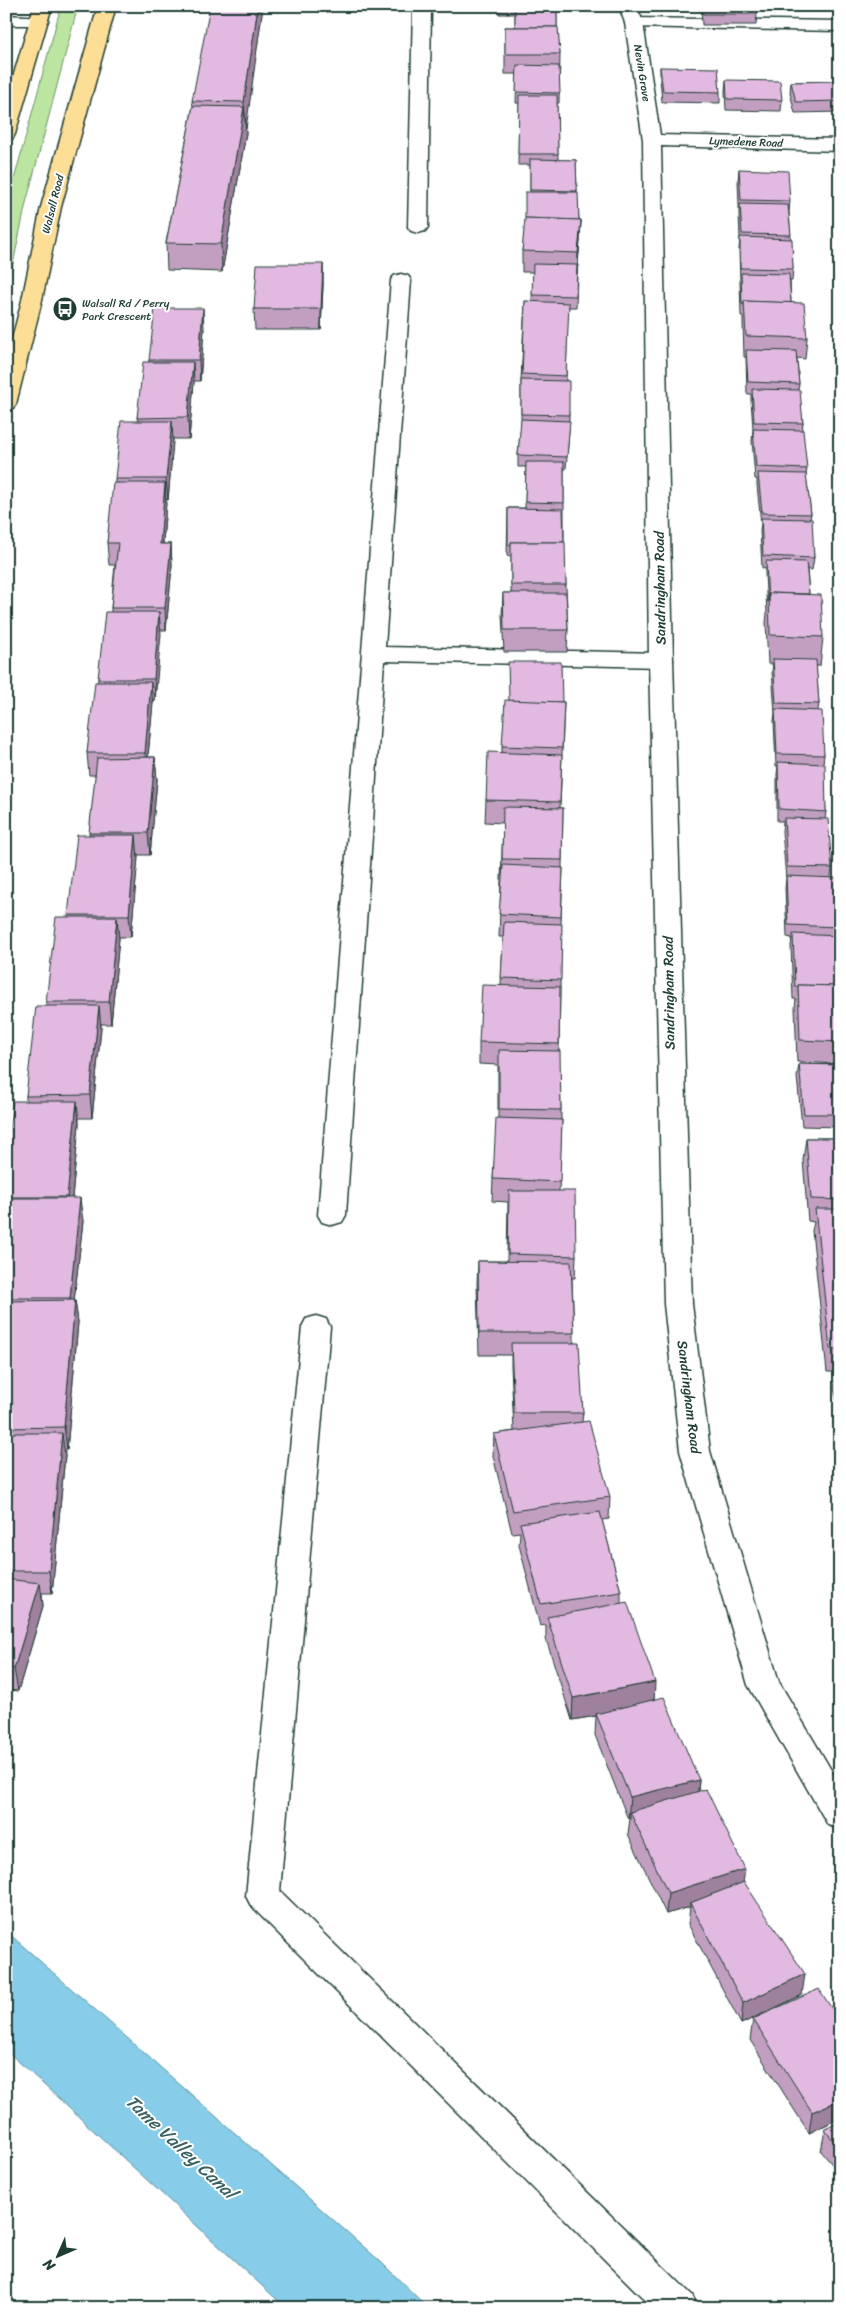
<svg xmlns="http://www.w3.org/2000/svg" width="846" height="2314" font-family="Sriracha,sans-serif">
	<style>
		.green { fill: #bbe5a1; stroke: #6d916a }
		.water { fill: #87cce8; stroke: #5d93a0 }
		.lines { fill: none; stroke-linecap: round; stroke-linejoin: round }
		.service-casing { stroke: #1f3d34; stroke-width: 3 }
		.minor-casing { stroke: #1f3d34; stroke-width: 3 }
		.trunk-casing { stroke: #1f3d34; stroke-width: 3 }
		.service { fill: #fff; fill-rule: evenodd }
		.minor { fill: #fff; fill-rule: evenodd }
		.trunk { fill: #fdde96; fill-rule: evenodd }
		.wall { fill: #c29fc1; stroke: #1f3d34 }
		.shaded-wall { fill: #9e829d; stroke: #1f3d34 }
		.building { fill: #e2b9e0; stroke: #1f3d34 }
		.labels { text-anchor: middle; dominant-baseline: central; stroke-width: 4; stroke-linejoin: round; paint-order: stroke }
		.far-street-label { font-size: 11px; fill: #1f3d34; stroke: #fff }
		.far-poi-label { font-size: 11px; fill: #1f3d34; stroke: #fff; text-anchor: start }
		.street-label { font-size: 14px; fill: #1f3d34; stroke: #fff }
		.near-water-label { font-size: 18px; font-style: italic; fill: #396161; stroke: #fff }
	</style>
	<rect width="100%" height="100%" fill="#fff"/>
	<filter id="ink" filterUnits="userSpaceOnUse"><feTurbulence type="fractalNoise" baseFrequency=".02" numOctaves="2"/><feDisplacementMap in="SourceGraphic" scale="10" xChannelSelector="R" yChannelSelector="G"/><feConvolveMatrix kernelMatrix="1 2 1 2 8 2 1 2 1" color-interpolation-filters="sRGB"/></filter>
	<g filter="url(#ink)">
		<path class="green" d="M61 6H78L26 203 6 297V209Z"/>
		<path class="water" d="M6 1931 381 2262 428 2308H286L6 2050Z"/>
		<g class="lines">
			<defs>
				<g id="service">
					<path d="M413 6H431L428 227 425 231 418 233 411 231 408 227Z"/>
					<path d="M6 15 45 17 48 21 45 25H6Z"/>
					<path d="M634 18 840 21V31L628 27 625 23 628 19Z"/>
					<path d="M401 274 408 276 411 280 385 647 661 653 669 655 673 660 669 665 661 667 384 661 346 1215 342 1222 332 1225 322 1222 318 1215 391 280 394 276Z"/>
					<path d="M316 1316 326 1319 330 1327 280 1891 692 2295 698 2308H653L251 1906 246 1896 302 1327 306 1319Z"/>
				</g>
				<path id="minor" d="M619 6H637L643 23 660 135 840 139V151L661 146 673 660 692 1304 710 1451 779 1682 840 1785V1829L828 1825 748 1685 680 1451 664 1304 649 660 643 140 625 23Z"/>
				<g id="trunk">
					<path d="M34 6H52L15 134 13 138 6 140V101Z"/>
					<path d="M98 6H116L61 207 42 300 16 404 13 408 6 410V362L22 300 41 207Z"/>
				</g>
			</defs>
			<use href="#service" class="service-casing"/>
			<use href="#minor" class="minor-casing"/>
			<use href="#trunk" class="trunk-casing"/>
			<use href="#service" class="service"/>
			<use href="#minor" class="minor"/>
			<use href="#trunk" class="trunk"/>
		</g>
		<g class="wall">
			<path d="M263 6 245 129 246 133 222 272 167 270 166 243 193 106 192 101Z"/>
			<path d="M499 6H557V27L560 54 559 103H557L558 160H576L577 192 579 220H581L580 241 577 274 576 307H568L566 381 569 415V432L566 469H564V542L568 630 567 652H504L502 615 503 593H511V557L507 556 508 508H525L526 467H518V455L521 425V380L525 301 532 302 533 272H522V251L530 192V165H518L519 103H516L517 74H505V27H515V14H499Z"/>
			<path d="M701 6H756L757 14 756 25H702Z"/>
			<path d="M660 67 720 92V103L662 102 660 78Z"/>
			<path d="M726 80 782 100 781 111 726 110 725 91Z"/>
			<path d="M840 81V112L795 113 790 93 791 82Z"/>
			<path d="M739 169 790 201 789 212 793 269 792 281H790L791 303 807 338 805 359 797 358 799 384 798 390 803 423 802 430 807 469 806 475 811 514 810 519 814 558 812 570 807 569 809 594 823 637 820 666H816L819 704 818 710 824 755 823 764 826 812 825 819 832 868 831 877 839 927 838 936H840V1064L797 1062 795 1007 796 999H793L791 946 792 938 787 937 785 888 786 879 782 831 783 821H777V774L778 766H776L774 721 775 713 772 671 773 664H768L766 622 767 614 765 573V568H762L760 530 761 524 757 485V479H755L752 441 753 429 751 400V394H747L746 357H744L743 322V316H741L739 249 740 238 739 215V206L738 181Z"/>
			<path d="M323 264V285L321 330H255L254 309Z"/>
			<path d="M204 329 200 381H194L189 439H173L168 500H166L163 544H171L172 566 166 630H160L155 701H153L148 757H155L157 780 150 855H138L131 937H119L111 1024H101V1028L92 1118H79V1124L72 1198 83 1221 74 1300H75L78 1322 67 1450H64L65 1455 52 1593H42L43 1606 18 1691 6 1690V1151L26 1101V1096L47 1006 46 1002 89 835 96 775H89L87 753 98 679 111 612V608L115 565H109L107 543 115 483V479L138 421 137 418 149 360Z"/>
			<path d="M562 702H564L560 808H563L562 868H563L561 924 559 1051 561 1110V1120H562L559 1191 576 1256 575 1278H572L574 1333V1343L583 1413 582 1422 610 1497 609 1519 602 1520 621 1592V1603L654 1699 699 1780 698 1792 743 1882 802 1995 741 2024 688 1924 690 1907 666 1914 628 1834 630 1818 628 1819 595 1735 596 1716 572 1720 546 1639V1625L540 1626 519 1545 520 1532 512 1533 493 1456 494 1434 514 1431 511 1366V1355H479L477 1284 478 1261H507L508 1202 492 1201 493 1179 498 1118V1065L479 1064V1042L501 985 503 937H499L503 823 485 822 486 800 502 753V746Z"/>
			<path d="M799 1064 840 1065V1127L802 1126 797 1077Z"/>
			<path d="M806 1138H840V1411L834 1389 837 1372H827L812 1231 814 1222 808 1221 803 1160Z"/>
			<path d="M753 2019 840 2021V2118L809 2133 750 2040Z"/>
			<path d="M840 2121V2174L821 2151 825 2130Z"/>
		</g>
		<g class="shaded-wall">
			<path d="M258 6H263L246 129 244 102Z"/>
			<path d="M244 107 246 133 222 272 221 244Z"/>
			<path d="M581 220 580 241 577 274 578 253Z"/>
			<path d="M323 264V285L321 330V309Z"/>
			<path d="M203 308 204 329 200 381 199 360Z"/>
			<path d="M193 362 194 383 189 439 188 417Z"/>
			<path d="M172 421 173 442 168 500 166 479Z"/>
			<path d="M165 483 166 504 161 566 160 544Z"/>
			<path d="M171 544 172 566 166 630 165 608Z"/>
			<path d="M159 612 161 634 155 701 154 679Z"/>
			<path d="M151 682 153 704 146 775 145 753Z"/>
			<path d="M155 757 157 780 150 855 148 833Z"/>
			<path d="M136 835 138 858 131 937 129 915Z"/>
			<path d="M117 917 119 939 111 1024 109 1002Z"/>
			<path d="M99 1006 101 1028 92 1118 90 1095Z"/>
			<path d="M77 1101 79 1124 70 1219 67 1197Z"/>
			<path d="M80 1198 83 1221 72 1320 70 1298Z"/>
			<path d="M75 1300 78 1322 67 1450 64 1427Z"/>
			<path d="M62 1433 65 1455 52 1593 49 1571Z"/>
			<path d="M40 1583 43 1606 18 1691 14 1669Z"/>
			<path d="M655 1682 654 1704 596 1714V1716L572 1720 573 1698Z"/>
			<path d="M699 1780 697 1801 630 1812V1818L628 1819 630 1797Z"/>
			<path d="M745 1869 742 1891 690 1903V1907L666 1914 668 1893Z"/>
			<path d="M805 1974 802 1995 741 2024 743 2003Z"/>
			<path d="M840 2100V2118L809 2133 812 2112Z"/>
		</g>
		<g class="building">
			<path d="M210 6H258L244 102 192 101Z"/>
			<rect x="515" y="6" width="42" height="21"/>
			<path d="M702 6H756L757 14H703Z"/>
			<path d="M505 27H558L560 54H505Z"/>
			<path d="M517 65 559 66 560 93 516 92Z"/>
			<path d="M660 67 718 68 720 92 663 91Z"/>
			<path d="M726 80 780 81 782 100 727 99Z"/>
			<path d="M840 81V101L796 102 791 82Z"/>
			<path d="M519 95H557L558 154H518Z"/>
			<path d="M193 106 244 107 221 244 166 243Z"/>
			<path d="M530 159 576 160 577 191 530 190Z"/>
			<path d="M739 169 788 171 790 201 741 200Z"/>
			<path d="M525 192H578L579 220 525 218Z"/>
			<path d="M740 204 788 205 791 235 742 234Z"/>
			<path d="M525 218 581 220 578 253 522 251Z"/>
			<path d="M740 237 792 239 793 269 740 268Z"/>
			<path d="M257 264H323L321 309H254Z"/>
			<path d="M533 264 577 265 576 296 532 295Z"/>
			<path d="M741 273 789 274 791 303 744 301V305L742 304Z"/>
			<path d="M525 301 569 303 566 376 522 374Z"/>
			<path d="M744 301 804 303 807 338 746 336Z"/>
			<path d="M155 308H203L199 360H149Z"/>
			<path d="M746 350 796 351 799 384 748 382Z"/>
			<path d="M143 362H193L188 417 137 418Z"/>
			<path d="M521 380 569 381V415L521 414Z"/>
			<path d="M752 389 800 390 803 423 754 422Z"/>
			<path d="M521 419 570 421 567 457 518 455Z"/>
			<path d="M121 421H172L166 479H115Z"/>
			<path d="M753 429 803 430 807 469 756 467Z"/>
			<path d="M526 462H564V503L525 502Z"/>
			<path d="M758 473 806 474 811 514 762 513Z"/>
			<path d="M113 483H165L160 544H171L165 608H111L118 543H107Z"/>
			<path d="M508 508 563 509 564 542H511V545H508Z"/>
			<path d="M761 518 812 519 814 558 763 556Z"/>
			<path d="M511 542H565L566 585H511Z"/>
			<path d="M766 561 806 562 809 594 769 593 768 602Z"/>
			<path d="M503 593H566L568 630H504Z"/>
			<path d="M769 593 821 595 823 637 770 635Z"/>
			<path d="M105 612H159L154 679H98Z"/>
			<path d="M773 659 816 660 819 704 776 703Z"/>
			<path d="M508 662H561L562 702 509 701Z"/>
			<path d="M95 682H151L145 753H87Z"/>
			<path d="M505 700 564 702 562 748 502 746Z"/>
			<path d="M775 709 822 711 824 755 777 754Z"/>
			<path d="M488 752 562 755 560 802 486 800Z"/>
			<path d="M155 757 148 833H89L97 758Z"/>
			<path d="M778 762 825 764 826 812 779 809Z"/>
			<path d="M503 807 563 808 562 860 502 859Z"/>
			<path d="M784 818 828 819 832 868 787 867Z"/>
			<path d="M77 835H136L129 915H68Z"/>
			<path d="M503 865 563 868 561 917 499 914Z"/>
			<path d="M786 876 837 878 839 927 788 925Z"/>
			<path d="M56 917H117L109 1002H46Z"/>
			<path d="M504 922 562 924 561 980 501 978Z"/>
			<path d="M793 934 840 936V986L798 985V987H795Z"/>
			<path d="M482 985 560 987 559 1044 479 1042Z"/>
			<path d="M798 985 840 986V1042L800 1040Z"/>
			<path d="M36 1006H99L90 1095 26 1096Z"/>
			<path d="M499 1050 560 1051 561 1110 499 1109Z"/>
			<path d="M799 1064 840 1065V1114H804Z"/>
			<path d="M13 1101H77L67 1197H6V1151Z"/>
			<path d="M496 1118 562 1120 560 1182 493 1179Z"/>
			<path d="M806 1138H840V1200L811 1199Z"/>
			<path d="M509 1191H575L576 1256 508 1254Z"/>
			<path d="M6 1198H80L70 1298H6Z"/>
			<path d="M815 1209H840V1349H830Z"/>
			<path d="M478 1261 571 1262 574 1333H479Z"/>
			<path d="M75 1300 64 1427 6 1428V1301Z"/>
			<path d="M511 1343H579L583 1413H514Z"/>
			<path d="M838 1366H840V1375Z"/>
			<path d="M589 1421 610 1497 513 1511 494 1434Z"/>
			<path d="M6 1433H62L49 1571H6Z"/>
			<path d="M600 1512 621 1592 541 1604 520 1523Z"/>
			<path d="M6 1579 40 1583 14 1669 6 1668Z"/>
			<path d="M627 1602 655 1682 573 1698 547 1617Z"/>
			<path d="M664 1697 699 1780 630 1797 596 1714Z"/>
			<path d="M706 1789 745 1869 668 1893 630 1812Z"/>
			<path d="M744 1882 805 1974 743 2003 690 1903Z"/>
			<path d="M819 1989 840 2021V2100L812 2112 753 2019Z"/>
			<path d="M840 2121V2149L825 2130Z"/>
		</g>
	</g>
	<defs>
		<symbol id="bus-disc" viewBox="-11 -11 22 22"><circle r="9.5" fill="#1f3d34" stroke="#fff"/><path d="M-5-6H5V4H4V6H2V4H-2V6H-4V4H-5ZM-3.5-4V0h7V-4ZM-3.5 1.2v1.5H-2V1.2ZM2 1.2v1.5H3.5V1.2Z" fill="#fff"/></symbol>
	</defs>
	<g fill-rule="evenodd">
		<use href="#bus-disc" x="51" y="295" width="28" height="28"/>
	</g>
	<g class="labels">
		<g class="far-street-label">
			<text transform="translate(642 73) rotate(81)">Nevin Grove</text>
			<text transform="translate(746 142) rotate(2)">Lymedene Road</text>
			<text transform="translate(53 204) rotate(-76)">Walsall Road</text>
		</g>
		<g class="far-poi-label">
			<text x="82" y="303">Walsall Rd / Perry<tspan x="82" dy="13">Park Crescent</tspan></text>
		</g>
		<g class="street-label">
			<text transform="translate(660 588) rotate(-91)">Sandringham Road</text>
			<text transform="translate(669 993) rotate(-91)">Sandringham Road</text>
			<text transform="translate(689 1397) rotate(83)">Sandringham Road</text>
		</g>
		<g class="near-water-label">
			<text transform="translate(181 2147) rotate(43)">Tame Valley Canal</text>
		</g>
	</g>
	<rect width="846" height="2314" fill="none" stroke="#fff" stroke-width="25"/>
	<rect x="12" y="12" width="821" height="2289" fill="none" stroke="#1f3d34" stroke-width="2" filter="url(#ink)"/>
	<g transform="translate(58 2256) rotate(225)" stroke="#ffffff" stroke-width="4" paint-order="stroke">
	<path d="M0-4L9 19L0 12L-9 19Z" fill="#1f3d34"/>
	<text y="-8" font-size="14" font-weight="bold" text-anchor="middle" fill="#1f3d34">N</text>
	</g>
</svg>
